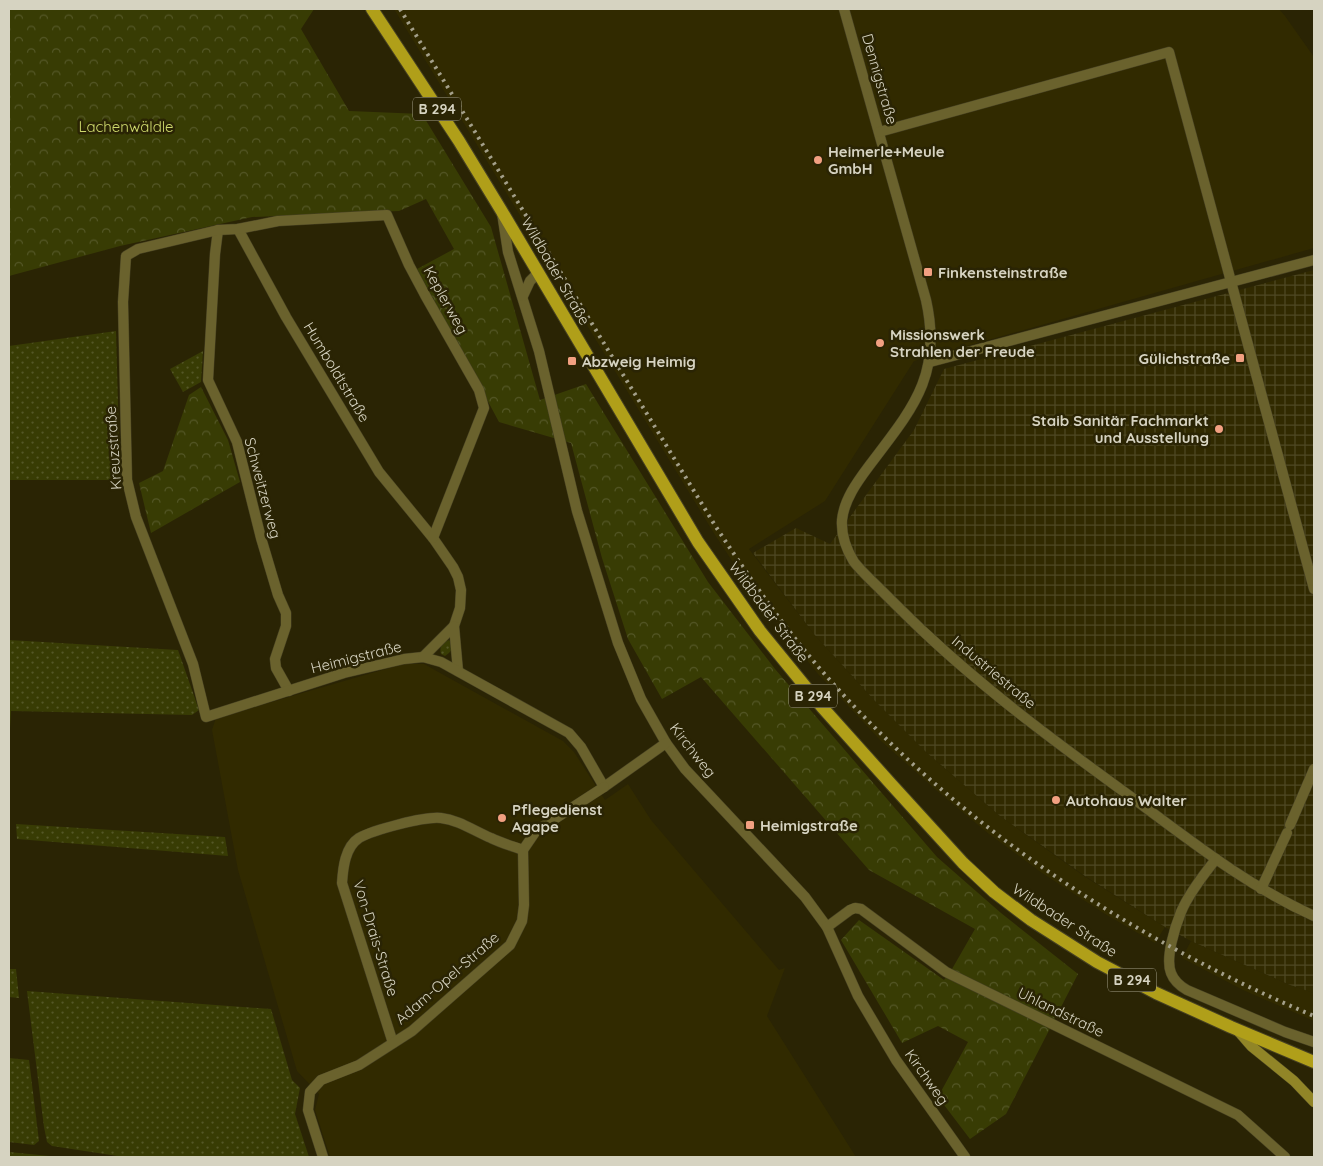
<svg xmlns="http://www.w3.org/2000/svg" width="1323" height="1166" font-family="Quicksand,sans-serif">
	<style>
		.built { fill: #312a00 }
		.industrial { fill: url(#industrial-grid) }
		.grass { fill: url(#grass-dots) }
		.forest { fill: url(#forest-crowns) }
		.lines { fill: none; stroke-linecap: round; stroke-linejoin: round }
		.minor-casing { stroke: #464022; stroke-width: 11 }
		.secondary-casing { stroke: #464022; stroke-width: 11 }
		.primary-casing { stroke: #464022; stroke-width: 14 }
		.minor { stroke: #6a622d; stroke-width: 10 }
		.secondary { stroke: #918527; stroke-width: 10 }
		.primary { stroke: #b09f19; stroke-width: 12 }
		.rail { stroke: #a4a08a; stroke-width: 4; stroke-dasharray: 2.5 5; stroke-linecap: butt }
		.poi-dot { fill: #f2a081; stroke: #2a2404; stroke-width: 2 }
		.labels { text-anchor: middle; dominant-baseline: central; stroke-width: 5; stroke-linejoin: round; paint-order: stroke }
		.shield { fill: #2a2404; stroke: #a29e88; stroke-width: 1 }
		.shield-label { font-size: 14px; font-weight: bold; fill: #d6d3c1 }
		.street-label { font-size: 15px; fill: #d6d3c1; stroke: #2a2404 }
		.park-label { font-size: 15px; fill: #cfda6d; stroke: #2a2404 }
		.poi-label { font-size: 15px; font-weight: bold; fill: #d6d3c1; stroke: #2a2404; text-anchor: start }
	</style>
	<defs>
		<pattern id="industrial-grid" width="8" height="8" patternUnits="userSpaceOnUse" patternTransform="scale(1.25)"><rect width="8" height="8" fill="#312a00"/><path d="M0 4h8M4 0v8" fill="none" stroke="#4e4823"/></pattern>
		<pattern id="grass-dots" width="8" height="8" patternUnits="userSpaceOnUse" patternTransform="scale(1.25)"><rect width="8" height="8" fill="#383c04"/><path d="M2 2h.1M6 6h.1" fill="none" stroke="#545727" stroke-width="1.8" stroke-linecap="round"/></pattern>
		<pattern id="forest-crowns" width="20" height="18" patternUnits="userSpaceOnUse" patternTransform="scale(1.25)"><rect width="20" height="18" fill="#383c04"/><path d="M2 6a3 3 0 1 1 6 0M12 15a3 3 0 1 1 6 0" fill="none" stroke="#545727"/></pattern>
	</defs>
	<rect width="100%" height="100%" fill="#2a2404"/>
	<g class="built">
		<path d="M394 9H1279L1285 16 1314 57V248L914 361 825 501 749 549 814 634 874 700 926 752 1000 816 1084 876 1165 927 1155 943 1105 914 1042 873 989 834 936 790 881 741 818 674 792 642 754 594 715 535Z"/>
		<path d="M403 664H424L563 741 574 752 605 800 628 784 651 820 779 970 785 968 767 1016 856 1157H330L315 1110 319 1094 297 1071 238 870 212 730 216 718Z"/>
		<path d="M1191 941 1290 985 1314 993V1021L1243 990 1182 958Z"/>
	</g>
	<path class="industrial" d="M1314 270V993L1290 985 1191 941 1165 927 1085 876 1000 816 926 752 874 700 814 634 753 553 796 528 830 544 914 430 944 369Z"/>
	<g class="grass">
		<path d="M116 331 120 480H9V346Z"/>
		<path d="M203 351 201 382 183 392 170 369Z"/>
		<path d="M9 640 178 650 199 710 192 715 11 711 9 745Z"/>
		<path d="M449 640 452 643C452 650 451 652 445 656L441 654C439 647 442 642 449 640Z"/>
		<path d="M16 824 225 837 228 856 17 839Z"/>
		<path d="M9 969H16L19 998 9 997Z"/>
		<path d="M27 991 271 1009 292 1080 300 1088 295 1114 309 1157H124L52 1146 47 1142 44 1127Z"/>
		<path d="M9 1058 29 1060 39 1141 34 1145 9 1142Z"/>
		<path d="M9 1152 60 1157H9Z"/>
	</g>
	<g class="forest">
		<path d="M9 9H314L301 29 349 111 422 114 491 227 540 400 586 384 708 582 775 669 937 857 1001 913 1078 974 1006 1114 970 1139 938 1097 968 1042 938 1026 902 1043 841 940 859 920 944 980 952 969 975 929 869 870 701 677 662 699 628 639 602 558 571 443 499 422 417 269 454 249 426 199 399 211 252 217 120 246 9 276Z"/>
		<path d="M201 387 228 440 240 482 151 533 139 483 163 471 189 395Z"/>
	</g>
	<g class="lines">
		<defs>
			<g id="minor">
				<path d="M844 9 926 300C943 376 912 409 869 466 857 482 844 500 842 520 841 535 846 549 854 562 862 572 872 581 881 590 896 605 910 619 925 633 991 695 1065 749 1138 802 1196 845 1248 886 1314 916"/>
				<path d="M879 132 1169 52 1314 589"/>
				<path d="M502 213 508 252 539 351 577 511 618 643 641 699 666 743 685 769 805 897 827 927 858 996 896 1060 965 1157"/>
				<path d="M238 229 286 317 379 472 433 538 453 567 458 577 461 590 460 608 454 626 458 671"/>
				<path d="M218 230 215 254 208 380 237 442 261 538 278 595 286 613V626L275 659 276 668 289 691"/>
				<path d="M523 296 530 281 538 273"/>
				<path d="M930 362 1314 260"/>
				<path d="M433 538 484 408 479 390 425 295 409 265 387 215 278 221 238 229 218 230 138 249 126 256 123 302 127 480 136 517 193 664 206 717 344 673 404 659 423 657 441 662 569 733 581 747 604 787 666 743"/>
				<path d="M423 657 454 626"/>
				<path d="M1290 825 1314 769"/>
				<path d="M1216 859C1204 874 1188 895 1181 912 1175 927 1165 958 1171 973 1174 981 1180 986 1187 990L1285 1032 1314 1042"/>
				<path d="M1261 889 1287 833"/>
				<path d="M827 927 850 910 855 908 861 909 946 972 1238 1115 1285 1157"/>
				<path d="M393 1043 342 883C343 868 345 847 359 838 373 830 425 816 441 818 459 820 474 831 491 838 501 843 512 846 523 850"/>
				<path d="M323 1157 308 1110 310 1092 321 1080 359 1065 412 1031 510 945 522 921 524 905 523 850 536 831 604 787"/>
			</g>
			<path id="secondary" d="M1238 1031 1251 1046 1294 1081 1314 1102"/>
			<path id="primary" d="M372 9 459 141 501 210 698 542 760 631 822 707 891 784 963 863 994 892 1031 920 1097 962 1156 993 1231 1027 1314 1062"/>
		</defs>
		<use href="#minor" class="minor-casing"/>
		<use href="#secondary" class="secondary-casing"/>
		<use href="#primary" class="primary-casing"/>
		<use href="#minor" class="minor"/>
		<use href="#secondary" class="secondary"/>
		<use href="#primary" class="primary"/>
		<path class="rail" d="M400 9 716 527C751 580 787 632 829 679 961 828 1132 939 1314 1016"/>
	</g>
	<g class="poi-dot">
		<circle cx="818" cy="160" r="5"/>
		<rect x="923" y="267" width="10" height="10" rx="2.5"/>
		<circle cx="880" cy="343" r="5"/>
		<rect x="1235" y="353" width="10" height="10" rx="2.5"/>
		<rect x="567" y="356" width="10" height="10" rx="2.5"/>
		<circle cx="1219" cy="429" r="5"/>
		<circle cx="1056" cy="800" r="5"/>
		<circle cx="502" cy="818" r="5"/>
		<rect x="745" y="820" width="10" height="10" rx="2.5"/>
	</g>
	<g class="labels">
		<g class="shield">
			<rect x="413" y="97.5" width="48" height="23" rx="4"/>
			<rect x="789" y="684.5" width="48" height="23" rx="4"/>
			<rect x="1108" y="968.5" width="48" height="23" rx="4"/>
		</g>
		<g class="shield-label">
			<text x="437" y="109">B 294</text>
			<text x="813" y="696">B 294</text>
			<text x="1132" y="980">B 294</text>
		</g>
		<g class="street-label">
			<text transform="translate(880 79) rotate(74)">Dennigstraße</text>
			<text transform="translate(556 271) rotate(60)">Wildbader Straße</text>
			<text transform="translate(446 300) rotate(61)">Keplerweg</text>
			<text transform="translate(337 372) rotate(59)">Humboldtstraße</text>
			<text transform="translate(113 448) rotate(-94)">Kreuzstraße</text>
			<text transform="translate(263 488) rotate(75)">Schweitzerweg</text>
			<text transform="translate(769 612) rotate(53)">Wildbader Straße</text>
			<text transform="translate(356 657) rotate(-14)">Heimigstraße</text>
			<text transform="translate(994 672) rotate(40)">Industriestraße</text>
			<text transform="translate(693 750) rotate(52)">Kirchweg</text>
			<text transform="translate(1065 920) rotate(33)">Wildbader Straße</text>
			<text transform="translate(376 938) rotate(73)">Von-Drais-Straße</text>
			<text transform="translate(447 978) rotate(-41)">Adam-Opel-Straße</text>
			<text transform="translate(1061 1012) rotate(26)">Uhlandstraße</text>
			<text transform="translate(927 1077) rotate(55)">Kirchweg</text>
		</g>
		<g class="park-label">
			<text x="126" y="126">Lachenwäldle</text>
		</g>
		<g class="poi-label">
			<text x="828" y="151">Heimerle+Meule<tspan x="828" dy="17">GmbH</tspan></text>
			<text x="938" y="272">Finkensteinstraße</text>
			<text x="890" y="334">Missionswerk<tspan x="890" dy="17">Strahlen der Freude</tspan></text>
			<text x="1230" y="358" text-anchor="end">Gülichstraße</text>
			<text x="582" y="361">Abzweig Heimig</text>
			<text x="1209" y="420" text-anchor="end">Staib Sanitär Fachmarkt<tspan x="1209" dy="17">und Ausstellung</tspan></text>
			<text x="1066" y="800">Autohaus Walter</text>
			<text x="512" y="809">Pflegedienst<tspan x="512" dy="17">Agape</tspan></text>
			<text x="760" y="825">Heimigstraße</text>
		</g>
	</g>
	<rect width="1323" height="1166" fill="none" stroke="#d6d3c1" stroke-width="20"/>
</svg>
